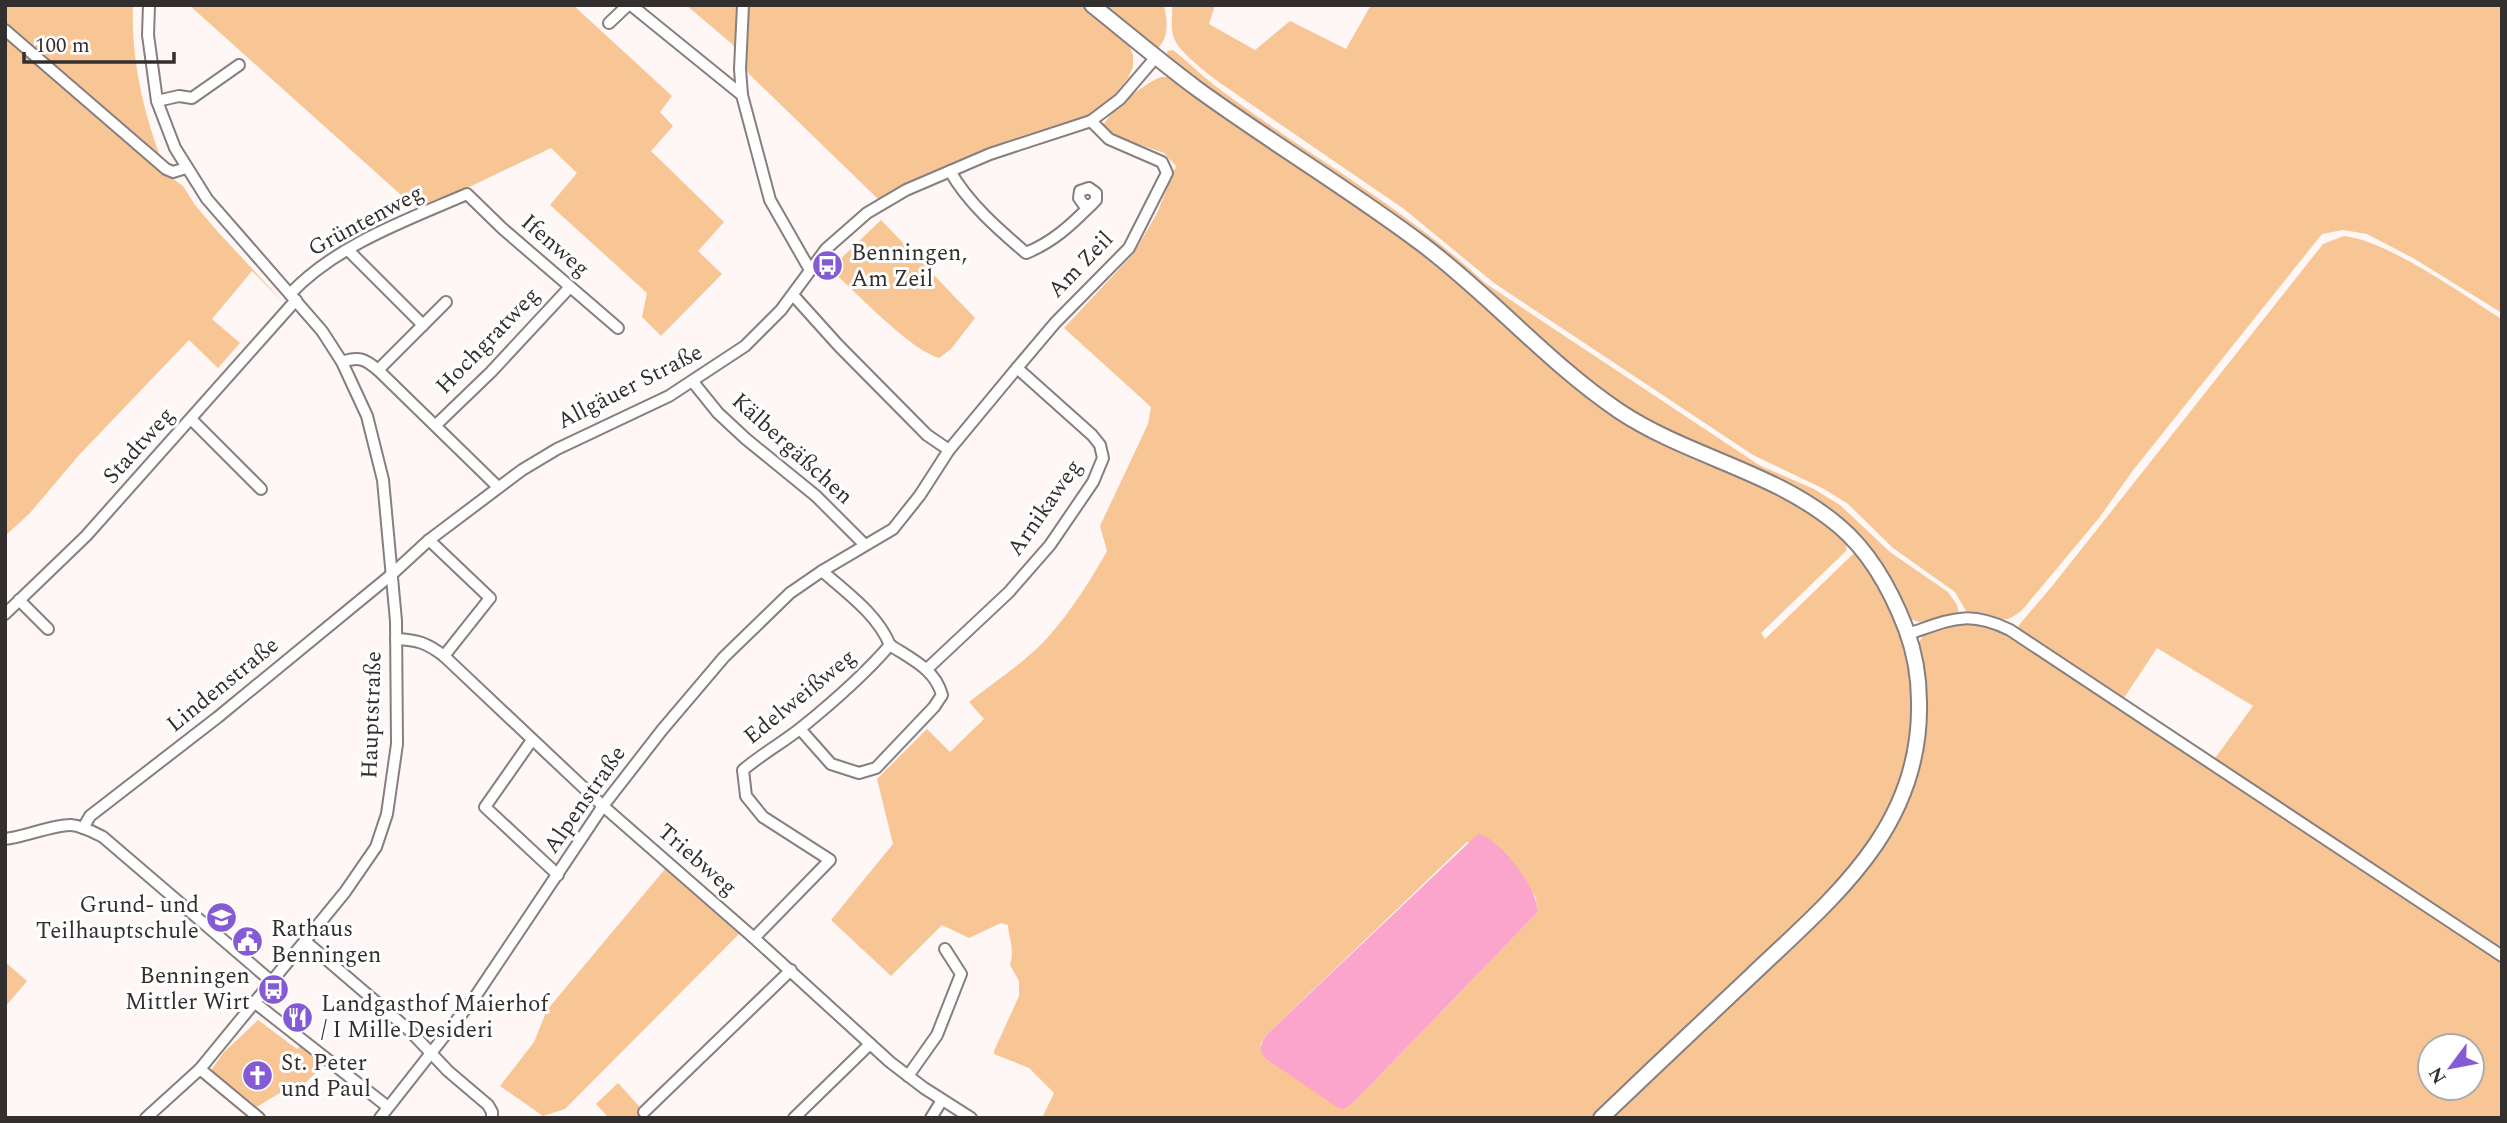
<svg xmlns="http://www.w3.org/2000/svg" width="2507" height="1123" font-family="Spectral,serif">
	<style>
		.green { fill: #f8c595; fill-rule: evenodd }
		.water { fill: #fba5cd }
		.lines { fill: none; stroke-linecap: round; stroke-linejoin: round }
		.minor-casing { stroke: #877f7e; stroke-width: 14 }
		.tertiary-casing { stroke: #877f7e; stroke-width: 18 }
		.minor { stroke: #fff; stroke-width: 10 }
		.tertiary { stroke: #fff; stroke-width: 14 }
		.labels { text-anchor: middle; dominant-baseline: central; stroke-width: 6; stroke-linejoin: round; paint-order: stroke }
		.street-label { font-size: 23px; fill: #332f2f; stroke: #fff }
		.poi-label { font-size: 23px; fill: #332f2f; stroke: #fff; text-anchor: start }
	</style>
	<rect width="100%" height="100%" fill="#fef7f6"/>
	<g class="green">
		<path d="M5 5H133C131 59 143 111 162 161L5 27Z"/>
		<path d="M189 5H573L672 96 660 112 673 126 651 151 724 222 698 251 722 274 661 336 642 317 647 293 550 205 577 173 551 148 419 211Z"/>
		<path d="M686 5H738L736 51 732 44Z"/>
		<path d="M748 5H1083L1128 42 1133 55V67L1128 78 1111 99 1092 114 1072 123 1013 140 942 168 879 200 749 74 745 67Z"/>
		<path d="M1101 5H1164C1167 21 1170 37 1157 49Z"/>
		<path d="M1172 5H1215L1209 24 1255 50 1290 21 1346 49 1371 5H2502V313L2413 258 2367 234 2343 230 2322 234 2134 469 2099 518 2023 609C2005 625 2004 619 1984 613 1978 612 1971 612 1966 611L1955 592 1893 548 1848 504 1824 489 1753 455 1494 283 1404 209 1226 87C1213 78 1179 53 1174 38 1170 29 1173 15 1172 5Z"/>
		<path d="M5 33 165 173 183 186 195 205 218 232 285 304 252 271 212 319 240 343 218 368 189 340 79 455 30 513 5 536Z"/>
		<path d="M1173 50C1190 63 1205 79 1222 91 1309 156 1406 208 1485 283L1759 465 1814 489 1840 505 1890 552 1948 592 1957 605 1959 613 1922 623 1910 619 1865 546 1716 455 1625 409 1575 371 1468 275 1209 91 1168 58 1167 51Z"/>
		<path d="M1161 77H1171L1371 214 1461 282 1583 391 1770 488 1825 522 1847 543 1846 551 1761 633 1765 639 1853 554H1856L1862 560C1926 650 1933 766 1862 855 1828 898 1787 935 1747 972 1695 1021 1644 1069 1592 1118H1042L1054 1093 1029 1068 994 1054V1051L1019 996V981L1010 965C1015 948 1009 941 1008 925L1001 923 969 938 942 925 891 976 831 920 893 844 877 779 927 729 950 752 984 719 969 702C995 681 1026 662 1049 636 1072 610 1090 581 1107 551L1100 526 1148 424 1151 407 1064 328 1134 253 1157 213 1176 166 1164 153 1123 139 1104 128V124C1112 109 1145 83 1161 77ZM1467 842 1505 853 1536 898 1537 913 1351 1105 1343 1109 1260 1045 1266 1035Z"/>
		<path d="M881 220 975 318 951 349 939 358C909 349 857 293 830 269Z"/>
		<path d="M2344 236C2389 241 2461 294 2502 319V951L2213 761 2253 706 2157 648 2122 701 2017 631 2019 625 2053 585 2323 244Z"/>
		<path d="M1954 623 1982 624 2008 635 2502 961V1118H1608L1895 825C1916 782 1926 746 1925 698 1924 679 1911 650 1924 634ZM2430 1046H2472V1088H2430Z"/>
		<path d="M665 869 739 934 565 1109 543 1116 500 1086 534 1042 547 1010Z"/>
		<path d="M5 962 27 981 5 1007Z"/>
		<path d="M258 1020 297 1049 300 1046 324 1065 302 1086 285 1085 280 1093 253 1109 219 1083 212 1069 224 1052Z"/>
		<path d="M618 1083 647 1115 645 1118H609L596 1104Z"/>
	</g>
	<path class="water" d="M1478 834C1499 837 1541 892 1537 913L1351 1105 1343 1109 1337 1107 1265 1058C1258 1049 1261 1044 1266 1035Z"/>
	<g class="lines">
		<defs>
			<g id="minor">
				<path d="M631 5 742 95"/>
				<path d="M743 5 740 69 742 95 770 200 810 270"/>
				<path d="M609 23 628 5"/>
				<path d="M5 30 166 169 173 172 186 168"/>
				<path d="M157 101 179 96 192 98 239 65"/>
				<path d="M950 171C968 203 998 229 1026 253 1053 242 1071 225 1091 205"/>
				<path d="M1089 188 1096 193V200L1091 205H1084L1079 198 1080 191Z"/>
				<path d="M348 250 423 325"/>
				<path d="M290 294C336 245 407 220 467 194L503 229 618 328"/>
				<path d="M793 295 838 345 927 435 949 450"/>
				<path d="M342 362C359 356 365 359 378 370L498 487"/>
				<path d="M378 370 446 302"/>
				<path d="M693 382 718 413 746 439 816 496 865 545"/>
				<path d="M191 419 261 489"/>
				<path d="M437 424 491 372 570 287"/>
				<path d="M429 540 490 598 444 656"/>
				<path d="M19 600 48 629"/>
				<path d="M5 614 86 536 296 300"/>
				<path d="M1908 634C1950 620 1967 609 2010 630L2502 956"/>
				<path d="M396 639C418 640 427 643 444 656L603 806 754 938 890 1062 924 1088 971 1118"/>
				<path d="M927 669 1009 592 1050 545 1093 482 1103 458 1100 445 1092 435 1017 368"/>
				<path d="M800 729 831 764 859 773 876 768 934 707 942 695C935 669 911 659 890 645"/>
				<path d="M532 740 485 807 558 875"/>
				<path d="M83 828 90 816 218 717 391 575 429 540 522 470 557 449 669 396 745 346 781 310 826 249 867 213 906 190 990 154 1091 121 1120 99 1156 57"/>
				<path d="M5 839C24 837 56 824 71 825 83 826 93 832 103 837L271 981"/>
				<path d="M754 938 830 860 763 817 746 796 743 770C762 754 782 743 801 728 832 703 864 675 890 645 877 614 847 593 822 571"/>
				<path d="M305 941 410 1031 448 1071 488 1105 492 1112V1118"/>
				<path d="M254 1002 388 1107"/>
				<path d="M200 1069 259 1118"/>
				<path d="M908 1076 937 1035 961 974 945 949"/>
				<path d="M644 1112 791 970"/>
				<path d="M146 1118 200 1069 345 892 376 847 387 814 397 744 396 621 383 480 367 416 342 362 322 331 207 199 175 148 157 101 148 35 149 5"/>
				<path d="M380 1118 475 997 603 806 662 730 724 657 790 593 822 571 893 529 920 495 949 450 1017 368 1055 323 1129 248 1167 173 1162 162 1109 139 1091 121"/>
				<path d="M794 1118 870 1044"/>
				<path d="M931 1118 942 1100"/>
			</g>
			<path id="tertiary" d="M1092 5C1127 33 1161 62 1196 88 1270 142 1349 189 1422 244 1491 296 1548 363 1619 411 1688 457 1774 471 1839 526 1871 553 1891 590 1906 629 1915 653 1919 677 1919 702 1922 827 1834 897 1752 975 1701 1023 1651 1070 1601 1118"/>
		</defs>
		<use href="#minor" class="minor-casing"/>
		<use href="#tertiary" class="tertiary-casing"/>
		<use href="#minor" class="minor"/>
		<use href="#tertiary" class="tertiary"/>
	</g>
	<defs>
		<symbol id="bus-disc" viewBox="-11 -11 22 22"><circle r="9.5" fill="#845bd5" stroke="#fff"/><path d="M-5-6H5V4H4V6H2V4H-2V6H-4V4H-5ZM-3.5-4V0h7V-4ZM-3.5 1.2v1.5H-2V1.2ZM2 1.2v1.5H3.5V1.2Z" fill="#fff"/></symbol>
		<symbol id="school-disc" viewBox="-11 -11 22 22"><circle r="9.5" fill="#845bd5" stroke="#fff"/><path d="M0-5L7-2L0 1L-7-2ZM-4 1L0 2.5L4 1V4Q0 6-4 4Z" fill="#fff"/></symbol>
		<symbol id="civic-disc" viewBox="-11 -11 22 22"><circle r="9.5" fill="#845bd5" stroke="#fff"/><path d="M-.6-6.5H3V-4.5H.6V-3L4-1V1h2V6H-6V1h2V-1L-.6-3ZM-1.2 2.5V6h2.4V2.5Z" fill="#fff"/></symbol>
		<symbol id="restaurant-disc" viewBox="-11 -11 22 22"><circle r="9.5" fill="#845bd5" stroke="#fff"/><path d="M-5-6h1v4h1v-4h1v4h1v-4h1v5L-1.5 .5V6h-2V.5L-5-1ZM5-6V6H3V1.5H1.5Q1.5-4 5-6Z" fill="#fff"/></symbol>
		<symbol id="church-disc" viewBox="-11 -11 22 22"><circle r="9.5" fill="#845bd5" stroke="#fff"/><path d="M-1.2-6h2.4v3.5h3.3v2.4h-3.3V6h-2.4V-.1h-3.3v-2.4h3.3Z" fill="#fff"/></symbol>
	</defs>
	<g fill-rule="evenodd">
		<use href="#bus-disc" x="810" y="248" width="35" height="35"/>
		<use href="#school-disc" x="204" y="900" width="35" height="35"/>
		<use href="#civic-disc" x="230" y="924" width="35" height="35"/>
		<use href="#bus-disc" x="256" y="972" width="35" height="35"/>
		<use href="#restaurant-disc" x="280" y="1000" width="35" height="35"/>
		<use href="#church-disc" x="240" y="1058" width="35" height="35"/>
	</g>
	<g class="labels">
		<g class="street-label">
			<text transform="translate(366 221) rotate(-28)">Grüntenweg</text>
			<text transform="translate(555 246) rotate(41)">Ifenweg</text>
			<text transform="translate(1081 265) rotate(-46)">Am Zeil</text>
			<text transform="translate(488 341) rotate(-46)">Hochgratweg</text>
			<text transform="translate(630 387) rotate(-27)">Allgäuer Straße</text>
			<text transform="translate(139 446) rotate(-48)">Stadtweg</text>
			<text transform="translate(792 449) rotate(42)">Kälbergäßchen</text>
			<text transform="translate(1045 508) rotate(-55)">Arnikaweg</text>
			<text transform="translate(223 685) rotate(-39)">Lindenstraße</text>
			<text transform="translate(800 697) rotate(-39)">Edelweißweg</text>
			<text transform="translate(372 715) rotate(-88)">Hauptstraße</text>
			<text transform="translate(585 800) rotate(-55)">Alpenstraße</text>
			<text transform="translate(697 860) rotate(41)">Triebweg</text>
		</g>
		<g class="poi-label">
			<text x="851" y="253">Benningen,<tspan x="851" dy="26">Am Zeil</tspan></text>
			<text x="199" y="905" text-anchor="end">Grund- und<tspan x="199" dy="26">Teilhauptschule</tspan></text>
			<text x="271" y="929">Rathaus<tspan x="271" dy="26">Benningen</tspan></text>
			<text x="250" y="976" text-anchor="end">Benningen<tspan x="250" dy="26">Mittler Wirt</tspan></text>
			<text x="321" y="1004">Landgasthof Maierhof<tspan x="321" dy="26">/ I Mille Desideri</tspan></text>
			<text x="281" y="1063">St. Peter<tspan x="281" dy="26">und Paul</tspan></text>
		</g>
	</g>
	<rect width="2507" height="1123" fill="none" stroke="#332f2f" stroke-width="14"/>
	<g transform="translate(2451 1067) rotate(238)"><circle r="33" fill="#ffffff" stroke="#adacac" stroke-width="2"/>
	<path d="M0-5L12 26L0 18L-12 26Z" fill="#845bd5"/>
	<text y="-10" font-size="19" font-weight="bold" text-anchor="middle" fill="#332f2f">N</text>
	</g>
	<path d="M24 52v10h150v-10" fill="none" stroke="#332f2f" stroke-width="3.5"/>
	<text x="35" y="52" font-size="21" fill="#332f2f" stroke="#ffffff" stroke-width="5" paint-order="stroke">100 m</text>
</svg>
